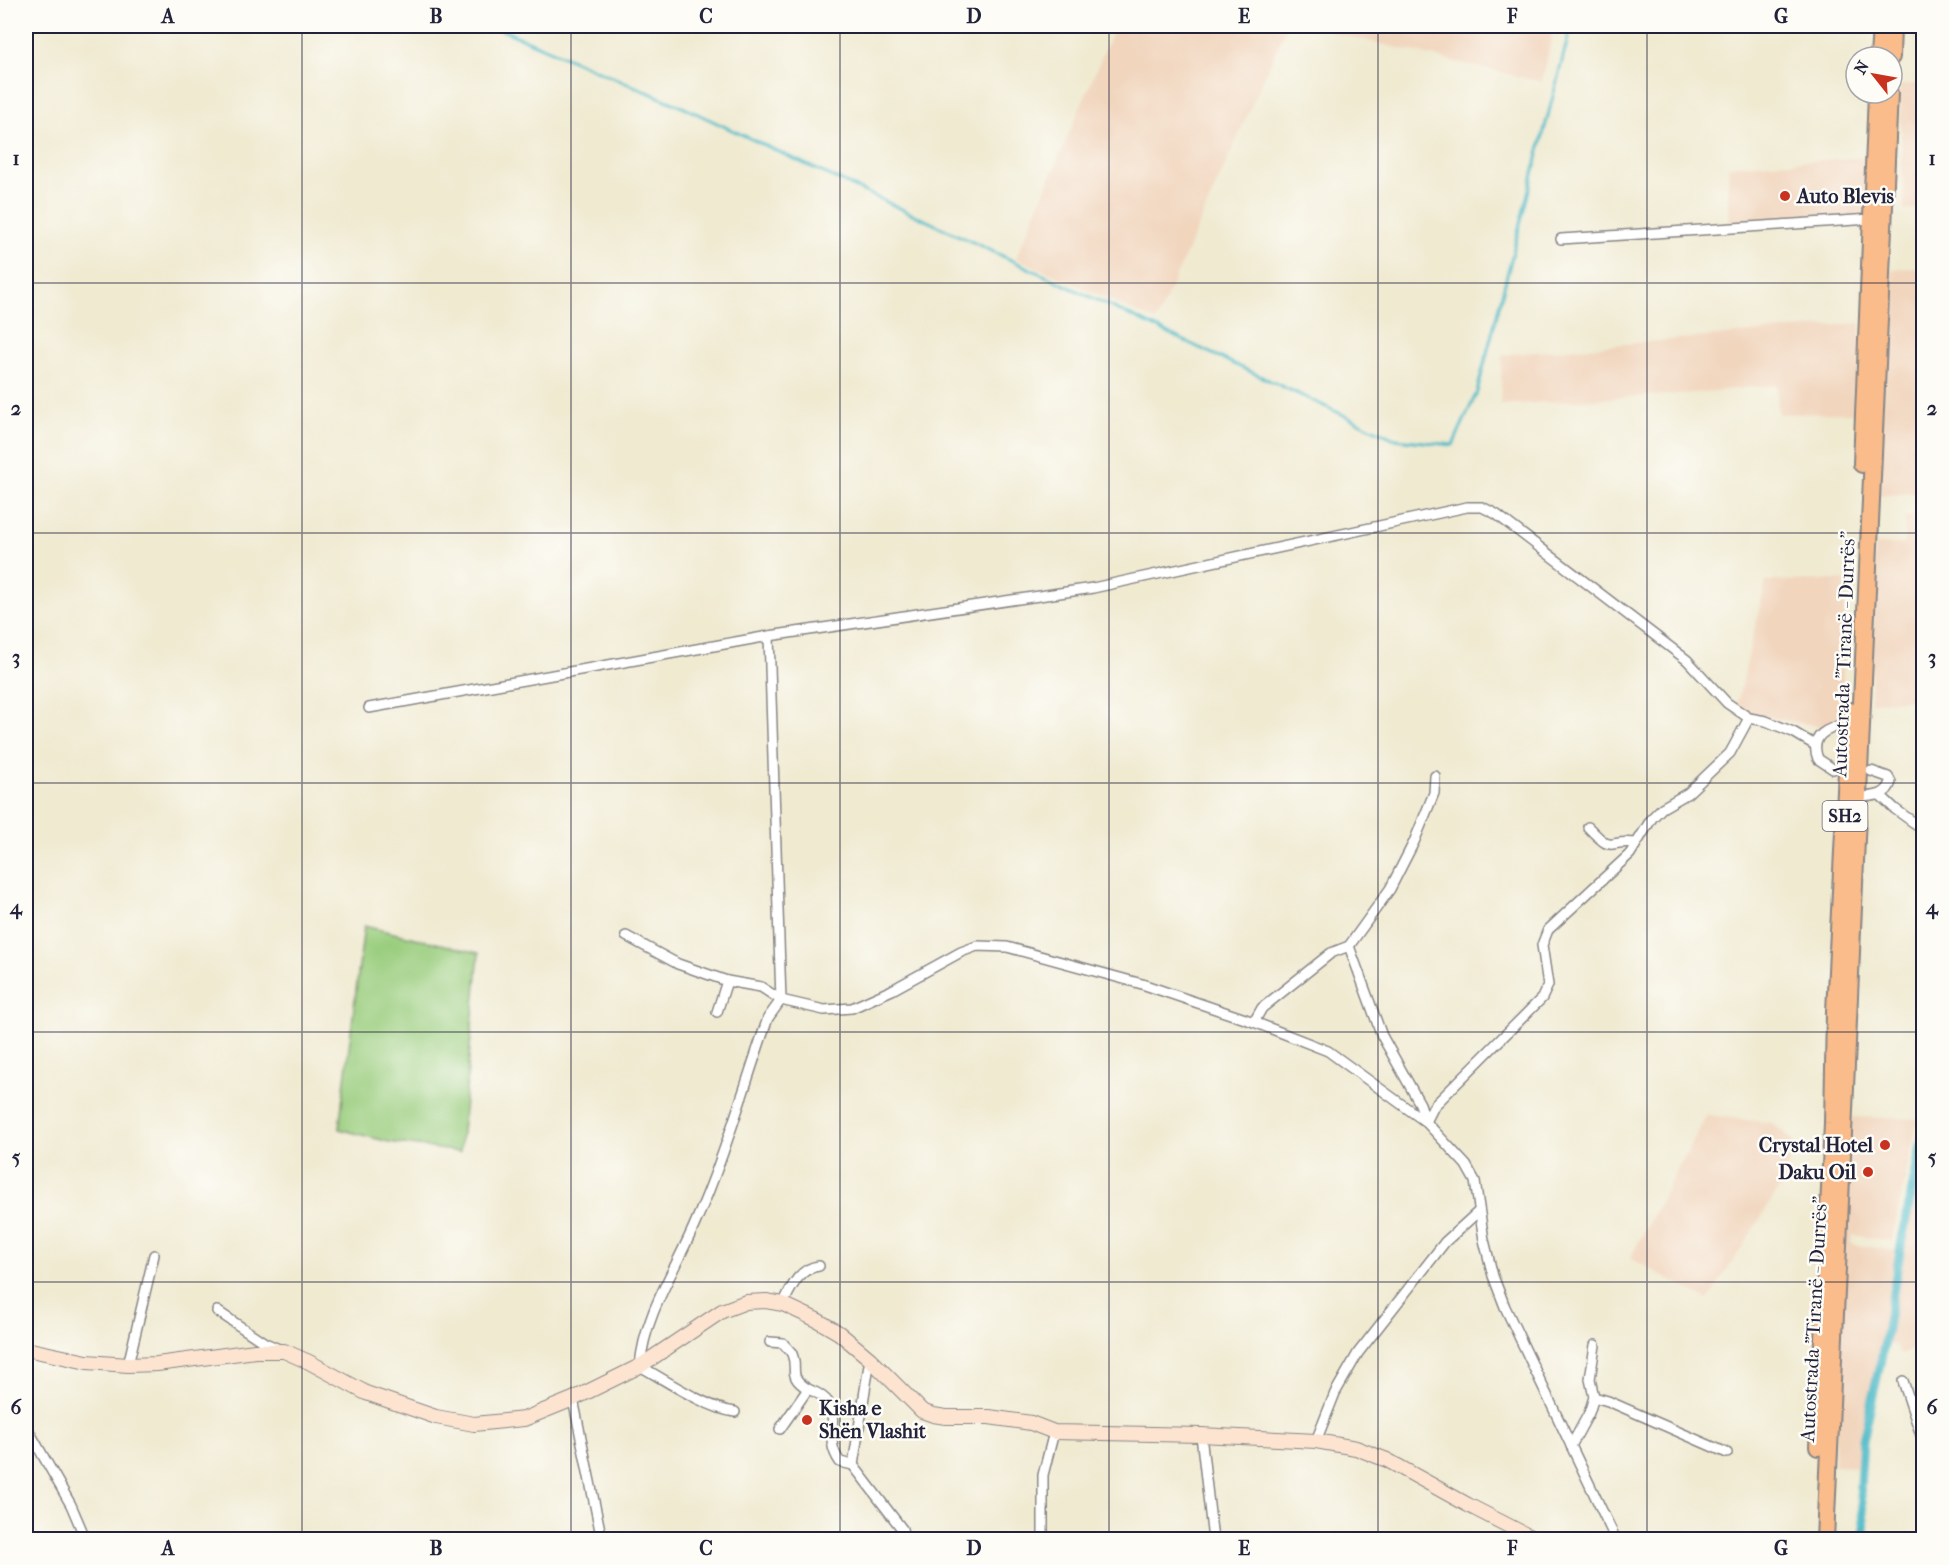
<svg xmlns="http://www.w3.org/2000/svg" width="1949" height="1565" font-family="'IM FELL French Canon',serif">
	<style>
		.built { fill: #f1d5bd }
		.green { fill: #9acd7e; stroke: #5e785c; stroke-width: 1.5 }
		.lines { fill: none; stroke-linecap: round; stroke-linejoin: round }
		.stream { stroke: #4dbac8; stroke-width: 3 }
		.canal { stroke: #4dbac8; stroke-width: 9 }
		.street-casing { stroke: #898686; stroke-width: 12 }
		.secondary-casing { stroke: #898686; stroke-width: 16 }
		.highway-casing { stroke: #898686; stroke-width: 20 }
		.street { stroke: #fff; stroke-width: 9 }
		.secondary { stroke: #fde4d0; stroke-width: 14 }
		.highway { stroke: #f9bc8a; stroke-width: 16 }
		.grid { fill: none; stroke: #22223b; stroke-width: 1.5; stroke-opacity: 0.55 }
		.poi-dot { fill: #c8321e; stroke: #fdfcf7; stroke-width: 2 }
		.labels { text-anchor: middle; dominant-baseline: central; stroke-width: 5; stroke-linejoin: round; paint-order: stroke }
		.shield { fill: #fdfcf7; stroke: #646373; stroke-width: 1.5 }
		.shield-label { font-size: 18px; font-weight: bold; fill: #22223b }
		.poi-label { font-size: 20px; font-weight: bold; fill: #22223b; stroke: #fdfcf7; text-anchor: start }
		.street-label { font-size: 20px; fill: #22223b; stroke: #fdfcf7 }
		.neatline { fill: none; stroke: #22223b; stroke-width: 2 }
		.grid-label { font-size: 20px; text-anchor: middle; font-weight: bold; fill: #22223b }
	</style>
	<rect width="100%" height="100%" fill="#fdfcf7"/>
	<filter id="ink" filterUnits="userSpaceOnUse"><feTurbulence type="fractalNoise" baseFrequency=".0167" numOctaves="2"/><feDisplacementMap in="SourceGraphic" scale="12" xChannelSelector="R" yChannelSelector="G"/><feConvolveMatrix kernelMatrix="1 2 1 2 8 2 1 2 1" color-interpolation-filters="sRGB"/></filter>
	<filter id="wash" filterUnits="userSpaceOnUse"><feTurbulence type="fractalNoise" baseFrequency=".008" numOctaves="4" result="noise"/><feDisplacementMap in="SourceGraphic" scale="24" xChannelSelector="R" yChannelSelector="G"/><feGaussianBlur stdDeviation="1.35" result="paint"/><feColorMatrix in="noise" values="0 0 0 0 0 0 0 0 0 0 0 0 0 0 0 0 0 1.4 0 .05"/><feComposite in="paint" operator="in"/></filter>
	<g filter="url(#wash)">
		<rect width="100%" height="100%" fill="#f0ead1"/>
		<g class="built">
			<path d="M1115 26H1287L1156 321 1016 258Z"/>
			<path d="M1331 26H1554L1542 82 1330 32Z"/>
			<path d="M1588 26H1706L1587 34Z"/>
			<path d="M1923 83V208L1904 210 1899 85Z"/>
			<path d="M1869 157 1866 216 1728 227V166Z"/>
			<path d="M1916 268 1924 279 1923 492 1878 496 1885 269Z"/>
			<path d="M1860 323 1859 413 1778 414 1777 385 1681 394 1500 405 1502 355Z"/>
			<path d="M1923 515V699L1871 702 1875 545 1905 544V516Z"/>
			<path d="M1845 580 1842 719 1822 727 1752 714 1737 704 1766 581Z"/>
			<path d="M1707 1115 1772 1123 1794 1141 1784 1181 1708 1300 1630 1258Z"/>
			<path d="M1848 1117 1918 1119 1892 1241 1852 1235 1851 1244 1904 1252 1923 1149V1346L1900 1355 1896 1345 1882 1342 1867 1405 1857 1467 1834 1466Z"/>
		</g>
		<path class="green" d="M364 926 479 953 460 1152 389 1142 339 1129Z"/>
		<g class="lines">
			<path class="stream" d="M493 26 687 109 1395 439 1453 445 1477 392 1571 26"/>
			<path class="canal" d="M1866 1540 1860 1486 1863 1440 1884 1346 1902 1240 1924 1131"/>
		</g>
	</g>
	<g filter="url(#ink)">
		<g class="lines">
			<defs>
				<g id="street">
					<path d="M1561 239 1871 219"/>
					<path d="M369 708 769 636 1093 588 1467 507H1482L1496 514 1687 660 1727 703 1749 718 1766 721 1793 732 1815 745"/>
					<path d="M1833 769 1818 759C1808 733 1830 728 1850 722"/>
					<path d="M1880 795 1895 809 1924 830"/>
					<path d="M1859 797C1872 796 1887 797 1891 782L1888 777 1871 771"/>
					<path d="M1588 827C1616 856 1605 839 1636 843"/>
					<path d="M626 936 678 964 727 981 761 987 781 1000 824 1010 852 1008 892 990 961 952 977 946 1007 947 1142 984 1254 1022 1328 1051 1426 1122 1466 1165 1475 1181 1484 1240 1493 1276 1505 1307 1616 1540"/>
					<path d="M1349 946 1382 1036 1420 1104 1426 1122"/>
					<path d="M717 1012 727 981"/>
					<path d="M1254 1022 1262 1008 1331 953 1349 946 1390 889 1414 842 1434 793 1435 776"/>
					<path d="M1426 1122 1434 1106 1542 998 1548 985 1542 945 1548 930 1630 854 1652 818 1662 808 1688 793 1730 753 1749 718"/>
					<path d="M783 1304C791 1288 799 1268 819 1266"/>
					<path d="M217 1311 265 1343 279 1349"/>
					<path d="M770 1342 783 1343C785 1346 791 1351 792 1354 799 1370 786 1375 808 1389"/>
					<path d="M870 1359 853 1465 902 1529 905 1540"/>
					<path d="M128 1365 154 1255"/>
					<path d="M1903 1381 1924 1444"/>
					<path d="M1594 1397 1608 1401 1727 1453"/>
					<path d="M573 1399 602 1540"/>
					<path d="M735 1412C708 1409 665 1380 640 1366 644 1316 674 1272 694 1226 724 1159 744 1087 768 1018L781 1000 769 636"/>
					<path d="M26 1426 71 1505 86 1540"/>
					<path d="M780 1429 808 1389C853 1406 818 1432 840 1462L853 1465"/>
					<path d="M1201 1435 1213 1540"/>
					<path d="M1316 1441 1335 1393 1358 1353 1445 1242 1479 1211"/>
					<path d="M1571 1446 1589 1413 1594 1397 1590 1379 1595 1345"/>
					<path d="M1043 1540V1475L1054 1432"/>
				</g>
				<path id="secondary" d="M26 1349 87 1362 128 1365 157 1364 255 1351H284L309 1362 366 1393 436 1417 474 1424 524 1419 573 1399 640 1366 722 1311 746 1302 766 1301 783 1304 817 1320 839 1333 870 1359 922 1411 933 1415 946 1417H989L1031 1423 1054 1432 1201 1435 1316 1441 1356 1448 1387 1460 1468 1505 1536 1540"/>
				<g id="highway">
					<path d="M1879 57 1881 26"/>
					<path d="M1891 57 1892 26"/>
					<path d="M1862 464 1877 93"/>
					<path d="M1818 1447 1833 1123 1835 1011 1850 711"/>
					<path d="M1825 1540 1889 93"/>
				</g>
			</defs>
			<use href="#street" class="street-casing"/>
			<use href="#secondary" class="secondary-casing"/>
			<use href="#highway" class="highway-casing"/>
			<use href="#street" class="street"/>
			<use href="#secondary" class="secondary"/>
			<use href="#highway" class="highway"/>
		</g>
	</g>
	<path class="grid" d="M302 26V1540M571 26V1540M840 26V1540M1109 26V1540M1378 26V1540M1647 26V1540M26 283H1924M26 533H1924M26 783H1924M26 1032H1924M26 1282H1924"/>
	<g class="poi-dot">
		<circle cx="1785" cy="196" r="6"/>
		<circle cx="1885" cy="1145" r="6"/>
		<circle cx="1868" cy="1172" r="6"/>
		<circle cx="807" cy="1420" r="6"/>
	</g>
	<g class="labels">
		<rect class="shield" x="1822.5" y="801" width="45" height="30" rx="4.5"/>
		<g class="shield-label">
			<text x="1845" y="816">SH2</text>
		</g>
		<g class="poi-label">
			<text x="1797" y="196">Auto Blevis</text>
			<text x="1873" y="1145" text-anchor="end">Crystal Hotel</text>
			<text x="1856" y="1172" text-anchor="end">Daku Oil</text>
			<text x="819" y="1408">Kisha e<tspan x="819" dy="23">Shën Vlashit</tspan></text>
		</g>
		<g class="street-label">
			<text transform="translate(1844 654) rotate(-88)">Autostrada "Tiranë - Durrës"</text>
			<text transform="translate(1814 1319) rotate(-87)">Autostrada "Tiranë - Durrës"</text>
		</g>
	</g>
	<rect width="1949" height="1565" fill="none" stroke="#fdfcf7" stroke-width="66"/>
	<g transform="translate(1874 75) rotate(301)"><circle r="28" fill="#fdfcf7" stroke="#a5a5ac" stroke-width="1.5"/>
	<path d="M0-4.5L10 22L0 15L-10 22Z" fill="#c8321e"/>
	<text y="-9" font-size="16" font-weight="bold" text-anchor="middle" fill="#22223b">N</text>
	</g>
	<rect x="33" y="33" width="1883" height="1499" class="neatline"/>
	<g class="grid-label">
		<text x="168" y="23">A</text>
		<text x="436" y="23">B</text>
		<text x="706" y="23">C</text>
		<text x="974" y="23">D</text>
		<text x="1244" y="23">E</text>
		<text x="1512" y="23">F</text>
		<text x="1781" y="23">G</text>
		<text x="16" y="165">1</text>
		<text x="1932" y="165">1</text>
		<text x="16" y="415">2</text>
		<text x="1932" y="415">2</text>
		<text x="16" y="664">3</text>
		<text x="1932" y="664">3</text>
		<text x="16" y="914">4</text>
		<text x="1932" y="914">4</text>
		<text x="16" y="1164">5</text>
		<text x="1932" y="1164">5</text>
		<text x="16" y="1414">6</text>
		<text x="1932" y="1414">6</text>
		<text x="168" y="1555">A</text>
		<text x="436" y="1555">B</text>
		<text x="706" y="1555">C</text>
		<text x="974" y="1555">D</text>
		<text x="1244" y="1555">E</text>
		<text x="1512" y="1555">F</text>
		<text x="1781" y="1555">G</text>
	</g>
</svg>
